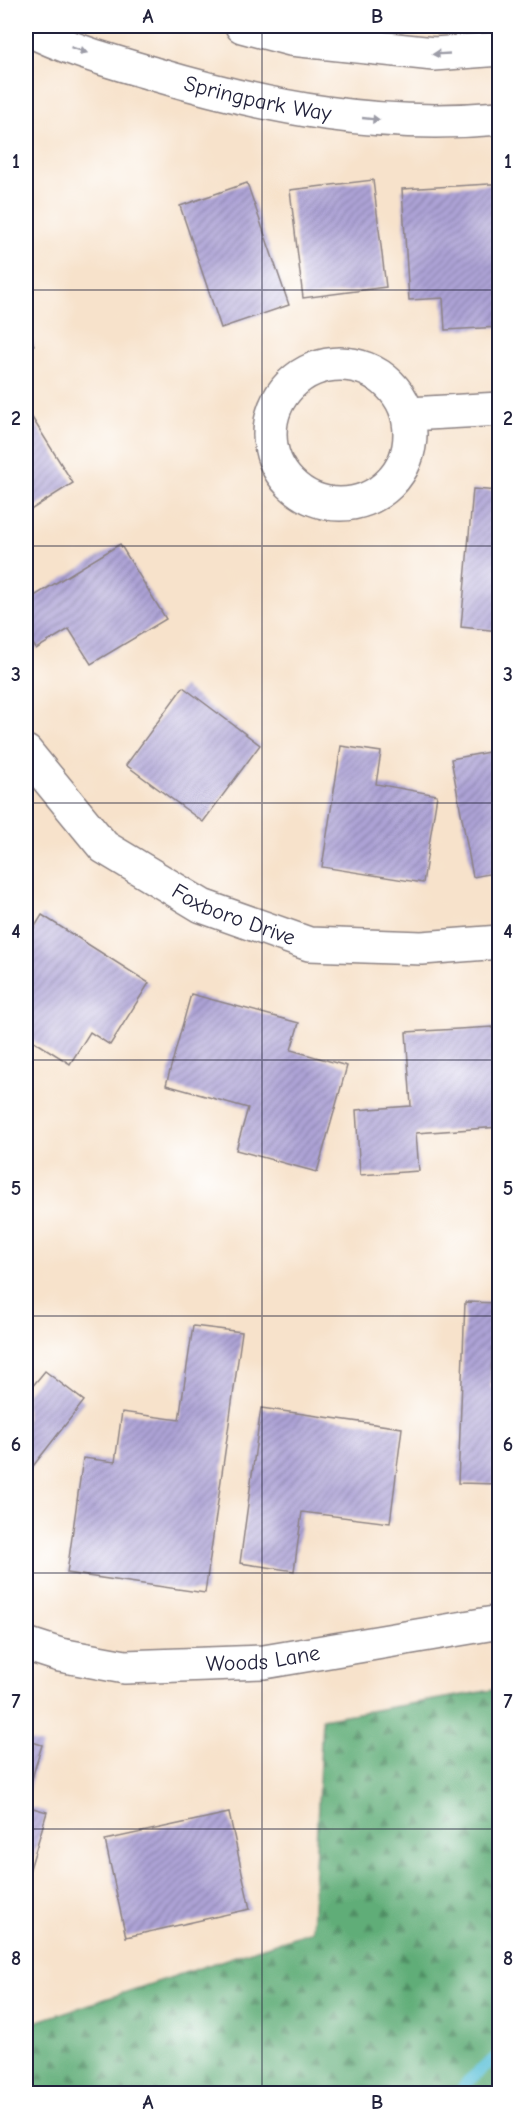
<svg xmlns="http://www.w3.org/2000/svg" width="525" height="2119" font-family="'Comic Neue',sans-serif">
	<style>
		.forest { fill: url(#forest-firs); stroke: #41685a; stroke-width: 1.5 }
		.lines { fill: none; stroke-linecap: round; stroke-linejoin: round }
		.stream { stroke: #59bfd7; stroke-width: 12 }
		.building { fill: url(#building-hatch) }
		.minor-casing { stroke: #8c8283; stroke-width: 36 }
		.tertiary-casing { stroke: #8c8283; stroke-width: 36 }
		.minor { stroke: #fff; stroke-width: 33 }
		.tertiary { stroke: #fff; stroke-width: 33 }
		.oneway { fill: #9c9ca7 }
		.grid { fill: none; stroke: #22223b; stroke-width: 1.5; stroke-opacity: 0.55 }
		.labels { text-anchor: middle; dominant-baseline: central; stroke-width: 4.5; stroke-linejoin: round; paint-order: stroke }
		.street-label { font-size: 22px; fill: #22223b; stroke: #fff }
		.neatline { fill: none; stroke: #22223b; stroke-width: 2 }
		.grid-label { font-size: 20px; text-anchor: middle; font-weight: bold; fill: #22223b }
	</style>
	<defs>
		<pattern id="forest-firs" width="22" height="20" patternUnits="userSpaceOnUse" patternTransform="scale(1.5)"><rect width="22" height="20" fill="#60ad78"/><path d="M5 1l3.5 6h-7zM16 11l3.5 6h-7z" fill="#4f8c64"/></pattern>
		<pattern id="building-hatch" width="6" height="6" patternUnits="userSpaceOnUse" patternTransform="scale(1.5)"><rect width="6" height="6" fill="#ada3d6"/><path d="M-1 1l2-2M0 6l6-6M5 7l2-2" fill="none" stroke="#8c84af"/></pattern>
	</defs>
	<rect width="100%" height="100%" fill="#fff"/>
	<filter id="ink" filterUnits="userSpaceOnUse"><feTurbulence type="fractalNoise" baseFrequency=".0167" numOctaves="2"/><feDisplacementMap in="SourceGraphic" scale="12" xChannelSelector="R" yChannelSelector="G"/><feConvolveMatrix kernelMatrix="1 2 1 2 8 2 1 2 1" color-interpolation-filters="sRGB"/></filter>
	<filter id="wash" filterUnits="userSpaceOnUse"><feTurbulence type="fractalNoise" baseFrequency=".008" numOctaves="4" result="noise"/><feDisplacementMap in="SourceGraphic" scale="24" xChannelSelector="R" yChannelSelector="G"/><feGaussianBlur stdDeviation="1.35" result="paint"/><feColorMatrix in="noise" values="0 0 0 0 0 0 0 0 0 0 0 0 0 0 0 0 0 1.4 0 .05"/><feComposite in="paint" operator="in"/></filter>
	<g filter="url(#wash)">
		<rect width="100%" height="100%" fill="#f7e2cb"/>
		<path class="forest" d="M499 1689V2093H26V2025L312 1931 322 1719Z"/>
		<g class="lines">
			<path class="stream" d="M459 2094 468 2081 500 2054"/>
		</g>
		<g id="blocks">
			<g class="building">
				<path d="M373 180 386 287 303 298 290 190Z"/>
				<path d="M247 183 289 305 221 328 180 206Z"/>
				<path d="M490 184H500V327L445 330 443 298 409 300 402 189Z"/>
				<path d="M26 329 34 345 26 349Z"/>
				<path d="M26 408 73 483 26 513Z"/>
				<path d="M473 489 500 491V631L461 627Z"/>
				<path d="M120 544 166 619 91 664 69 629 36 649 26 632V601Z"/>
				<path d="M183 687 260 745 203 822 126 765Z"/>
				<path d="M341 746 381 752 376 784 437 795 423 883 322 867Z"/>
				<path d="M500 750V872L473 877 451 759Z"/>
				<path d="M42 915 149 983 110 1045 90 1032 70 1064 26 1036V941Z"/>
				<path d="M191 994 299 1023 291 1050 347 1066 317 1172 236 1150 248 1108 166 1085Z"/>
				<path d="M493 1027 500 1127 416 1133 419 1171 360 1175 356 1110 411 1106 406 1032Z"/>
				<path d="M465 1302 500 1303V1347H492L491 1388H500V1484L458 1483Z"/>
				<path d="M193 1326 242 1332 205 1593 67 1573 83 1458 115 1462 122 1412 179 1420Z"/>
				<path d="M45 1371 84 1401 26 1475V1394Z"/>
				<path d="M261 1408 402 1428 390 1523 302 1512 294 1571 240 1563Z"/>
				<path d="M26 1740 42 1745 26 1798Z"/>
				<path d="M26 1806 47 1812 26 1882Z"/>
				<path d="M229 1813 250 1909 126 1937 105 1840Z"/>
			</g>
		</g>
	</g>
	<g filter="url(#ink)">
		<use href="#blocks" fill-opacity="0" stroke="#8c8283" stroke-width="1.5"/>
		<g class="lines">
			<defs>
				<g id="minor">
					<circle cx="340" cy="434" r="70"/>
					<path d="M409 414 500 409"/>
					<path id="s1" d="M26 752 104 847 202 906 309 944 422 948 500 942"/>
					<path id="s2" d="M26 1644 60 1655 125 1667 264 1662 500 1622"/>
				</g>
				<g id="tertiary">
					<path d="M242 26 291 39 434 54 500 49"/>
					<path id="s3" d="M26 28C66 49 110 61 154 74 269 108 379 129 500 118"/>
				</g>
			</defs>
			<use href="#minor" class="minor-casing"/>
			<use href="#tertiary" class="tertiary-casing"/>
			<use href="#minor" class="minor"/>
			<use href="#tertiary" class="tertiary"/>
		</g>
		<defs><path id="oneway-solid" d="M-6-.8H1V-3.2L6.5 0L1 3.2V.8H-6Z" transform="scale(1.5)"/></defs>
		<g class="oneway">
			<use href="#oneway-solid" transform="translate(79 50) rotate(19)"/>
			<use href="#oneway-solid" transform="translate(441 54) rotate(177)"/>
			<use href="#oneway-solid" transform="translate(371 119) rotate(6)"/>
		</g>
	</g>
	<path class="grid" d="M262 26V2094M26 290H500M26 546H500M26 803H500M26 1060H500M26 1316H500M26 1573H500M26 1829H500"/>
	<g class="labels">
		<g class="street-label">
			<text stroke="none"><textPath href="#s3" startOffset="243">Springpark Way</textPath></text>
			<text stroke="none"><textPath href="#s1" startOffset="270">Foxboro Drive</textPath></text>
			<text stroke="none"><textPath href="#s2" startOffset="240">Woods Lane</textPath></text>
		</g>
	</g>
	<rect width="525" height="2119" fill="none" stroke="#fff" stroke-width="66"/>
	<rect x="33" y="33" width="459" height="2053" class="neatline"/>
	<g class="grid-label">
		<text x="148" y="23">A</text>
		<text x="377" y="23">B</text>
		<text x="16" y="168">1</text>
		<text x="508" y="168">1</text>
		<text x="16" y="425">2</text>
		<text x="508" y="425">2</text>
		<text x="16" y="681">3</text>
		<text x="508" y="681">3</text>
		<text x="16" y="938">4</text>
		<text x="508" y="938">4</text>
		<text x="16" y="1195">5</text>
		<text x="508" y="1195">5</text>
		<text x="16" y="1451">6</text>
		<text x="508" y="1451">6</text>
		<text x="16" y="1708">7</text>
		<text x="508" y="1708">7</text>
		<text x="16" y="1965">8</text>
		<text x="508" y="1965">8</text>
		<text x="148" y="2109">A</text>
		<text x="377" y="2109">B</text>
	</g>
</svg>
